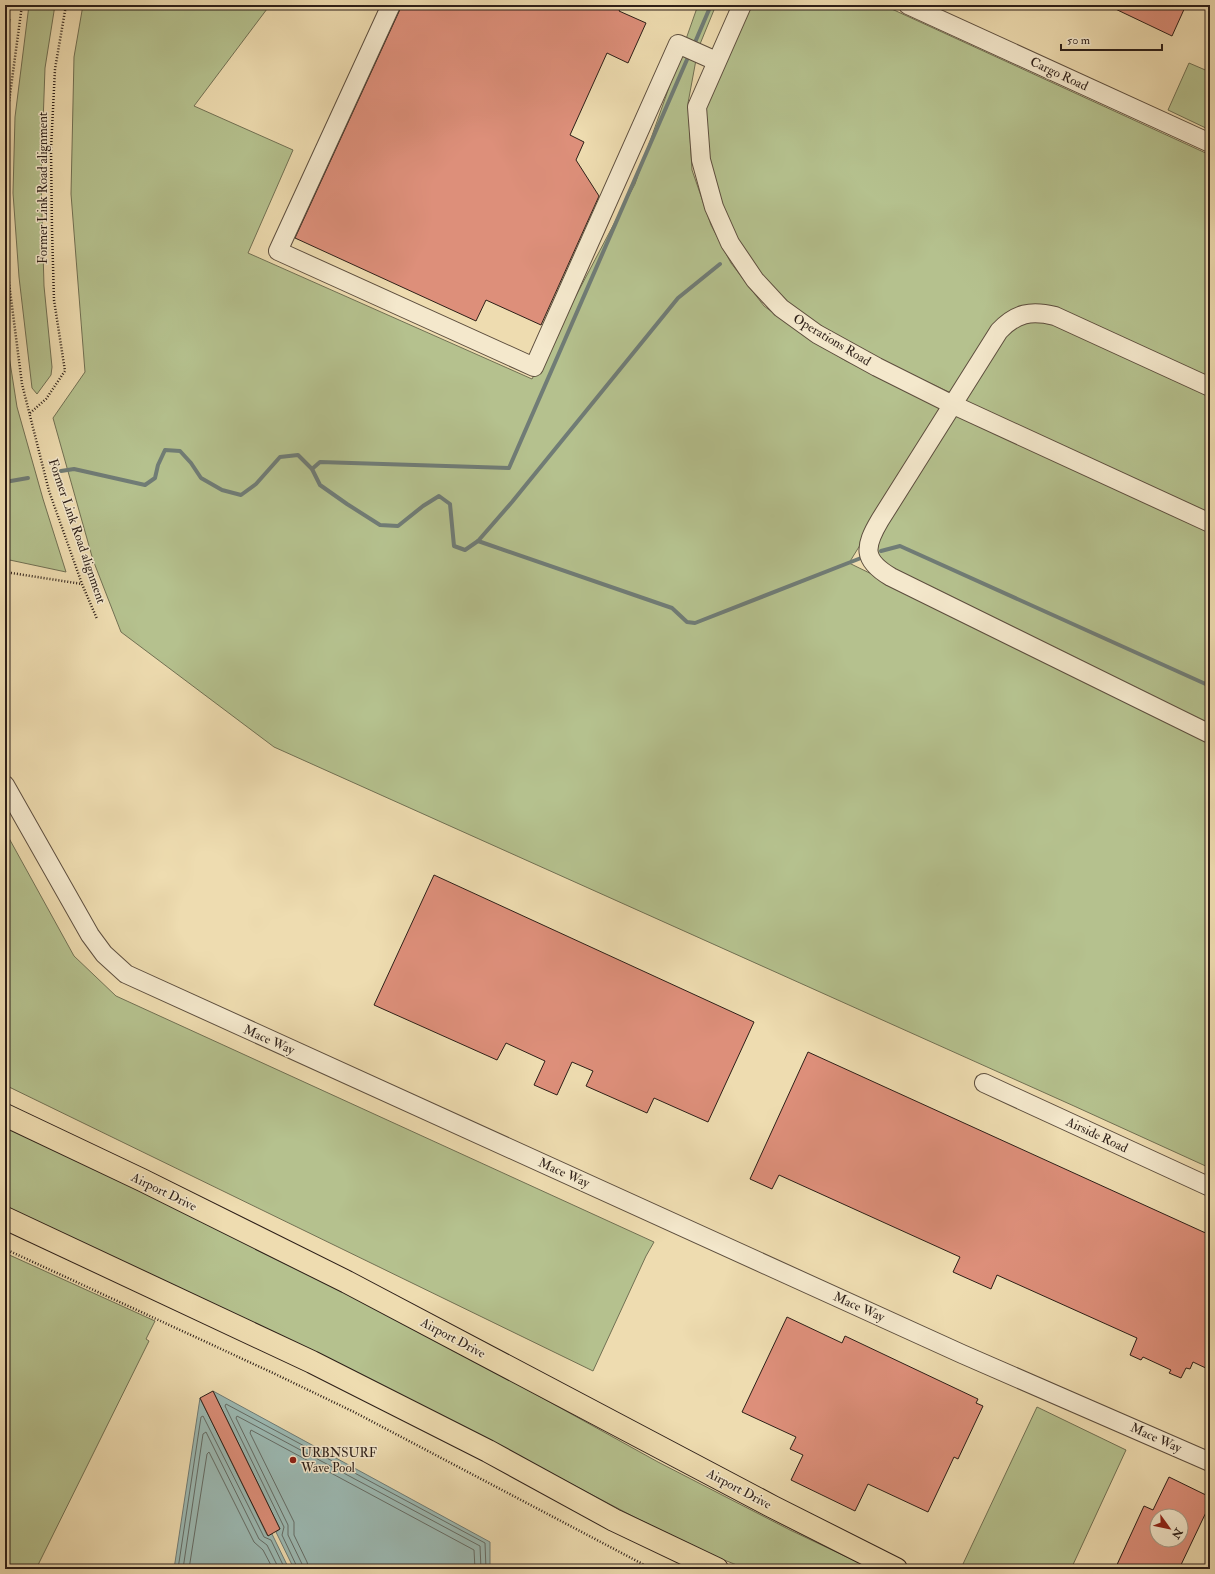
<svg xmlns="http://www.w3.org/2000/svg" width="1215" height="1574" font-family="'IM FELL Double Pica',serif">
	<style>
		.green { fill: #b5c18e; stroke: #717053 }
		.water { fill: #9cbab4; stroke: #707c76 }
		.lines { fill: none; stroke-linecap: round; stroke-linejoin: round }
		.shore { stroke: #646c66; stroke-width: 1 }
		.stream { stroke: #707c76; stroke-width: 4 }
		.building { fill: #dd8f7a; stroke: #2d1f18; fill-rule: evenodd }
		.minor-casing { stroke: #5d4e3e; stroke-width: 20 }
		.major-casing { stroke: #2d1f18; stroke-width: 24 }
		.path { stroke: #2d1f18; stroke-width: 2.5; stroke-dasharray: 1 2; stroke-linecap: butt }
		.minor { stroke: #f4e8cc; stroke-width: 18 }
		.major { stroke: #eedcb0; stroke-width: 22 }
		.poi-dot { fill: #8f2418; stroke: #f4e8cc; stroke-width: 1.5 }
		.labels { text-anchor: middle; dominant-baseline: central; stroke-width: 3; stroke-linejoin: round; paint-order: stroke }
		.street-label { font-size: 13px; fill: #2d1f18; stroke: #f4e8cc }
		.poi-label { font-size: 13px; fill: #2d1f18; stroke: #f4e8cc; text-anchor: start }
	</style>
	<rect width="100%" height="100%" fill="#eedcb0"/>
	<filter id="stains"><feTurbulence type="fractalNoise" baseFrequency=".005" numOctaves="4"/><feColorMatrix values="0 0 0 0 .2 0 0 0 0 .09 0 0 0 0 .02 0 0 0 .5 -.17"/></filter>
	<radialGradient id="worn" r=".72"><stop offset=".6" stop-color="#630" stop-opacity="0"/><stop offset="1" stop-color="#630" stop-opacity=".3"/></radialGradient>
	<g class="green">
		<path d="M29 5H55L45 68 41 179 44 286 52 367 51 375 37 394 32 388 19 277 13 193 15 117Z"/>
		<path d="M83 5H270L194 106 293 150 248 253 532 379 635 184 698 5H716L698 49 688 103 692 170 711 225 731 263 764 306 799 332 846 361 944 409 849 563 1210 739V1168L1074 1106 274 747 121 632 93 560 53 418 85 372 71 194 74 57Z"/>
		<path d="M734 5H883L1210 155V379L1032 305 953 394 854 347 810 320 777 294 746 256 723 215 709 167 705 115 709 79Z"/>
		<path d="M10 19 5 60V29Z"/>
		<path d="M1189 63 1210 72V130L1168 110Z"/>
		<path d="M1048 320 1210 393V514L963 402 999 343 1021 323Z"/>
		<path d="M5 330 17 407 43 499 66 572 5 559Z"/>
		<path d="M955 414 1210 530V729L895 573 877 556 876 542Z"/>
		<path d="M5 831 74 956 116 996 654 1242 646 1256 593 1371 5 1085Z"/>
		<path d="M5 1127 232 1234 463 1354 658 1462 790 1530 872 1569H747L719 1558 638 1519 494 1443 64 1239 5 1207Z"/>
		<path d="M5 1253 155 1321 146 1339 149 1341 36 1569H5Z"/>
		<path d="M1037 1407 1126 1450 1071 1569H974L963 1564Z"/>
	</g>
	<g class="water">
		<path d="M213 1391 490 1542V1569H294L276 1532 280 1529Z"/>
		<path d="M200 1398 267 1535 272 1534 289 1569H174Z"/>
	</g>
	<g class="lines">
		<g class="shore">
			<path d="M178 1569 201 1417 203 1416 264 1537 271 1540 285 1569"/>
			<path d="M183 1569 203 1434 206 1432 259 1539 267 1545 279 1569"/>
			<path d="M189 1569 207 1454 209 1452 254 1542 263 1550 273 1569"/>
			<path d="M298 1569 282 1535 284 1527 225 1406 226 1404 485 1543 486 1569"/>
			<path d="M303 1569 302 1564 288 1535V1525L236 1418 237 1416 480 1546 481 1569"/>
			<path d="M309 1569 307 1562 294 1535V1522L250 1433 251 1430 474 1550 475 1569"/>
		</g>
		<g class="stream">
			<path d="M693 47 711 5"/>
			<path d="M312 469 320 462 509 468 689 55"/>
			<path d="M61 471 74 469 145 485 155 478 158 465 165 450 180 451 191 463 201 478 222 490 241 495 256 484 280 457 298 455 312 469 320 485 347 504 380 525 398 526 423 506 439 496 450 504 454 546 465 550 478 541 672 608 687 622 695 623 861 558"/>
			<path d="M5 482 28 478"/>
			<path d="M478 541 512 502 678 298 720 264"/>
			<path d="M881 551 900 546 1210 686"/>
		</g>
	</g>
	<g class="building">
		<path d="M402 5H622L619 11 646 23 628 63 607 53 570 135 584 142 576 160 599 196 541 325 486 300 476 321 295 238Z"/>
		<path d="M1107 5H1186L1172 36Z"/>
		<path d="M434 875 754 1022 708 1122 654 1098 647 1113 586 1086 593 1071 572 1062 557 1095 534 1085 545 1061 506 1043 497 1060 374 1005Z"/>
		<path d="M808 1052 1210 1235V1370L1193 1362 1190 1369 1186 1368 1181 1378 1169 1373 1171 1370 1143 1357 1141 1360 1130 1355 1137 1338 997 1275 991 1289 953 1272 960 1257 779 1175 772 1189 750 1179Z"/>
		<path d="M787 1317 842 1343 845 1336 978 1399 976 1403 983 1406 958 1459 954 1457 928 1512 868 1484 855 1511 791 1480 803 1455 790 1449 796 1437 742 1412Z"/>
		<path d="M213 1391 280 1529 268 1536 200 1398Z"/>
		<path d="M1169 1477 1210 1497V1504L1179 1569H1115L1144 1506 1153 1510ZM1157 1516H1181V1540H1157Z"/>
	</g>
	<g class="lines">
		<defs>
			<g id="minor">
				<path d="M391 5 278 251 534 367 678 44 716 61"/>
				<path d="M742 5 697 107 701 160 714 207 730 243 755 280 781 308 817 334 877 367 947 402 1210 523"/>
				<path d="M908 5 1210 143"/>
				<path d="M1210 387 1055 316C1031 310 1016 313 999 331L880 520C864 547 862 560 891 577L1210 734"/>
				<path d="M5 785 90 935 104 954 126 974 962 1354 1210 1462"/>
				<path d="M984 1083 1210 1187"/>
			</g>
			<g id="major">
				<path d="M5 1115 142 1180 347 1282 773 1507 896 1569"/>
				<path d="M5 1218 312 1362 488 1451 614 1520 717 1569"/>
			</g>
		</defs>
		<use href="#minor" class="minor-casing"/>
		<use href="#major" class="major-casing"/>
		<g class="path">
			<path d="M5 170 7 117 22 5"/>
			<path d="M5 213 8 275 22 384 49 491 82 584 97 619"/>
			<path d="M30 413 46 399 65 371 54 300 52 230 51 149 55 69 66 5"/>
			<path d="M5 572 82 584"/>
			<path d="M5 1249 273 1373 354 1412 652 1569"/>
		</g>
		<use href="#minor" class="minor"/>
		<use href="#major" class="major"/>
	</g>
	<circle class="poi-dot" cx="293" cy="1460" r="4"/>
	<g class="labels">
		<g class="street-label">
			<text transform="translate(1059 74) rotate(25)">Cargo Road</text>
			<text transform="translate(43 188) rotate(-90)">Former Link Road alignment</text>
			<text transform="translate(832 340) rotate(31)">Operations Road</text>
			<text transform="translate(77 531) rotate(71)">Former Link Road alignment</text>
			<text transform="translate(269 1040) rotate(24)">Mace Way</text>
			<text transform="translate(1097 1135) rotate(25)">Airside Road</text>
			<text transform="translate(564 1173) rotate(24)">Mace Way</text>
			<text transform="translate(164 1192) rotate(26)">Airport Drive</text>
			<text transform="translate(859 1307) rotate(24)">Mace Way</text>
			<text transform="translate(453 1338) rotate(28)">Airport Drive</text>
			<text transform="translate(1156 1438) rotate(24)">Mace Way</text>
			<text transform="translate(739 1489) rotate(28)">Airport Drive</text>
		</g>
		<g class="poi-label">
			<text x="301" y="1453">URBNSURF<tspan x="301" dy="15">Wave Pool</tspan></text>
		</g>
	</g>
	<rect width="1215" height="1574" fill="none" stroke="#eedcb0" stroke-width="20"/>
	<rect x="6" y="6" width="1203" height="1562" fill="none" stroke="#2d1f18" stroke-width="2"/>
	<rect x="10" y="10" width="1195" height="1554" fill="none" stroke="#2d1f18"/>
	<g transform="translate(1169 1528) rotate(123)"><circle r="19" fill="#f4e8cc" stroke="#a49884"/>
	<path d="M0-3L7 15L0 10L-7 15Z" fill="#8f2418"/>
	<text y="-6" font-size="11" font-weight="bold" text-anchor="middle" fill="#2d1f18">N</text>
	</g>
	<path d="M1061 44v6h101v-6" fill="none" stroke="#2d1f18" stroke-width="2"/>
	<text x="1067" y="44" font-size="12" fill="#2d1f18" stroke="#f4e8cc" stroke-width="3" paint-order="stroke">50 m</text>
	<rect width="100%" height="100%" filter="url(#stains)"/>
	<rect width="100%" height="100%" fill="url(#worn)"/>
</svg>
